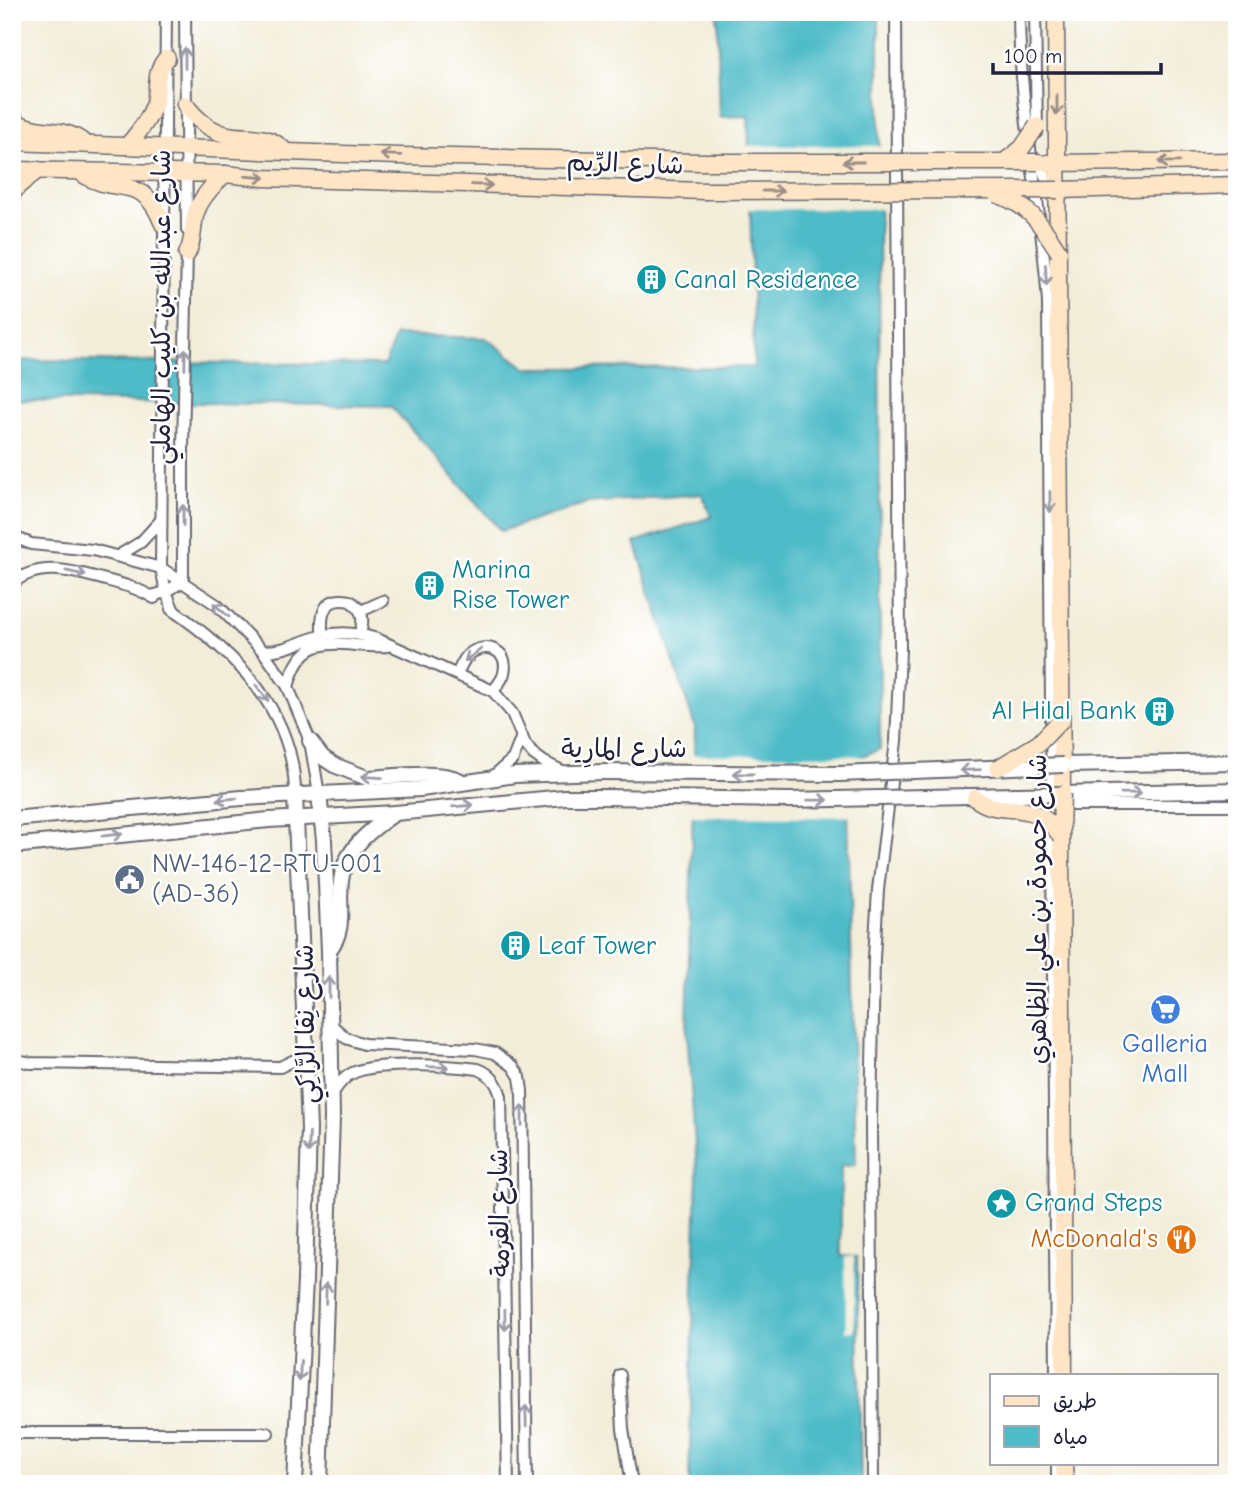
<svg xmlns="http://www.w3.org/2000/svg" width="1249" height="1496" font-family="'Comic Neue','Playpen Sans Arabic',sans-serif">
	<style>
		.water { fill: #4ebbc8; stroke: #386e82; stroke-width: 2 }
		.pier { fill: #f2edd8 }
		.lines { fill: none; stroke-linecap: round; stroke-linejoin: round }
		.minor-casing { stroke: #6b6972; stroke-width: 14 }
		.tertiary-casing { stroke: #6b6972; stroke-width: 18 }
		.secondary-casing { stroke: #6b6972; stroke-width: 19 }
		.minor { stroke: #fff; stroke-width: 10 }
		.tertiary { stroke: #fff; stroke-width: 14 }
		.secondary { stroke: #fde5c5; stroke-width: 16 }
		.tertiary-bridge-casing { stroke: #6b6972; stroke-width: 18; stroke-linecap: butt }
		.secondary-bridge-casing { stroke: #6b6972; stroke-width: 19; stroke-linecap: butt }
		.tertiary-bridge { stroke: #fff; stroke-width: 14 }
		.secondary-bridge { stroke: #fde5c5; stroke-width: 16 }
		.oneway { stroke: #9c9ca7 }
		.oneway2 { stroke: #9a8d87 }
		.labels { text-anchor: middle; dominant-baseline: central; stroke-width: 5; stroke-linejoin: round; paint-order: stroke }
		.street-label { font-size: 26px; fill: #22223b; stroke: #fff }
		.culture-label { font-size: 26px; fill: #0d838f; stroke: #fff; text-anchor: start }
		.service-label { font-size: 26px; fill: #4e5e75; stroke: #fff; text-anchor: start }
		.shop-label { font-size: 26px; fill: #366cbe; stroke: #fff }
		.food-label { font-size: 26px; fill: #c56008; stroke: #fff; text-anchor: end }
	</style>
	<rect width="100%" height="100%" fill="#fff"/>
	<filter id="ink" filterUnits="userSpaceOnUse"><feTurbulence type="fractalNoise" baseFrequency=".0143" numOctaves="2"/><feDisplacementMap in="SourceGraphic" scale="14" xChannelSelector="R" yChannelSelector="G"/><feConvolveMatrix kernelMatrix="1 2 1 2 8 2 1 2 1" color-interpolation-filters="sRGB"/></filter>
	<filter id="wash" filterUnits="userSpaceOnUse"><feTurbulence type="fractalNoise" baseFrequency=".00686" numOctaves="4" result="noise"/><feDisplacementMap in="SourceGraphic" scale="28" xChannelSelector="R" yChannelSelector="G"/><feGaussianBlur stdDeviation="1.57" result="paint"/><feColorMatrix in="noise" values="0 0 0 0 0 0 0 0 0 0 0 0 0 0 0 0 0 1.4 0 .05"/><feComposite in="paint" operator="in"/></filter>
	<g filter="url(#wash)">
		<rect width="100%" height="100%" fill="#f2edd8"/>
		<path class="water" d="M717 12H879L880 749 847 762 856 1165 841 1166V1256L857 1257 861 1484H689L697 1171 687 1031 695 727 635 542 711 517 702 494 587 503 501 531 391 406 12 400V360L384 365 396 335 486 338 526 368 754 367 748 116 720 117Z"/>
		<g class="pier">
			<path d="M745 146H882V209H746Z"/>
			<path d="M690 755H844L869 757 850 764 851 816 812 817 689 816Z"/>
			<path d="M854 1256V1331L846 1332 845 1257Z"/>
		</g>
	</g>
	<g filter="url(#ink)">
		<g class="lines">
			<defs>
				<g id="minor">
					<path d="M166 12 161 568 166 592 174 611"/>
					<path d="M185 12 187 230"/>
					<path d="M1019 12C1019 110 1042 206 1048 303L1056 1375"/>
					<path d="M1035 12 1037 132"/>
					<path d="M1037 159 1046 178 1058 190"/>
					<path d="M12 536 31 544 93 550 161 568 217 605 263 651 288 687 310 741 319 794"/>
					<path d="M118 556 141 542 161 520"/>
					<path d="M12 584C38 561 72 571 102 579 121 584 138 588 154 598"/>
					<path d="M151 596 166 592 183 581V450L187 250"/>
					<path d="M171 609C235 653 295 711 295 795"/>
					<path d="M361 611 383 601"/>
					<path d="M323 639C320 618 321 595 350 601 364 610 364 620 360 634"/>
					<path d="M263 651C288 651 299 641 321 636 340 631 359 633 377 639L493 691 512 713 525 744 533 754 544 762 564 772"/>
					<path d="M457 674C460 668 463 660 468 655 484 641 510 649 504 673 503 679 497 686 493 691"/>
					<path d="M288 687C304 625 340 649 388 646"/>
					<path d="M491 778 513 759 522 736"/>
					<path d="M1056 805H1237"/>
					<path d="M329 1023 346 1038 364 1044 475 1049 495 1053 513 1066 520 1077 522 1091 527 1484"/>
					<path d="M12 1059 31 1063 280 1067 307 1054"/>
					<path d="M332 1095C337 1086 344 1076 355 1072 380 1062 450 1065 478 1069 491 1074 498 1083 501 1097L508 1484"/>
					<path d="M620 1375 623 1429 632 1484"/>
					<path d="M12 1433H268"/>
					<path d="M1057 1463V1484"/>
					<path d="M873 1484 871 1121 874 958 878 890 896 741 900 651 896 12"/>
				</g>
				<g id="tertiary">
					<path d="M310 741 322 757 334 765 367 778C389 777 445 769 462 782"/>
					<path d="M1063 765 1237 762"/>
					<path d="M319 794 324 840 329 950 332 1117 320 1484"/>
					<path d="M1062 794 1237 790"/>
					<path d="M12 819 242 798 421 789 515 775 602 772"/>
					<path d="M12 846 269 820 395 813 565 797H603"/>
					<path d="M329 950C348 927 336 902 342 875 347 847 373 828 395 813"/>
					<path d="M295 1484 305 1280 309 1128 295 795"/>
				</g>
				<g id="secondary">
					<path d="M1056 12 1062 794"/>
					<path d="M185 104C196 120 214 134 234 136 255 138 270 135 285 151"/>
					<path d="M12 119C33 136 63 125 83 142"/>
					<path d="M12 142 399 156 704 162"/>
					<path d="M127 146C138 133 150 119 155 102 159 86 154 71 167 58"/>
					<path d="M1047 163 1237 161"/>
					<path d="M12 170 225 174 263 178 705 191"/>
					<path d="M84 175C119 197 142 171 163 224"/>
					<path d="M1058 190 1237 185"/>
					<path d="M12 194 18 186 38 170"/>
					<path d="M187 254C194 241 192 229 195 216 199 199 213 185 225 174"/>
					<path d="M1061 836 1064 1375"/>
					<path d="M1064 1463 1065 1484"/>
				</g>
			</defs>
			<use href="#minor" class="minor-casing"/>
			<use href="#tertiary" class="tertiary-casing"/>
			<use href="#secondary" class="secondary-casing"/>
			<use href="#minor" class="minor"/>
			<use href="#tertiary" class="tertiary"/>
			<use href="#secondary" class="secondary"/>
			<defs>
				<g id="tertiary-bridge">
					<path d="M602 772 839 774 1063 765"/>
					<path d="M603 797 789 800 1062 794"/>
				</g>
				<g id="secondary-bridge">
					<path d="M704 162H1038"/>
					<path d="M1004 162 1022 148 1037 126"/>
					<path d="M705 191 1058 190"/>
					<path d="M996 194C1031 206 1040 223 1059 252"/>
					<path d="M998 768 1039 743 1062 719"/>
					<path d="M975 798C1004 821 1030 793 1061 836"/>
					<path d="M1061 836 1062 794"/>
				</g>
			</defs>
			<use href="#tertiary-bridge" class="tertiary-bridge-casing"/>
			<use href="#secondary-bridge" class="secondary-bridge-casing"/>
			<use href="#tertiary-bridge" class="tertiary-bridge"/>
			<use href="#secondary-bridge" class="secondary-bridge"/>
		</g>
		<defs><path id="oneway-shaft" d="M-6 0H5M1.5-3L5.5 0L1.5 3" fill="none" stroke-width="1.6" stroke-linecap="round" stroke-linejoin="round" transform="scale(1.75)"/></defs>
		<g class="oneway">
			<use href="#oneway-shaft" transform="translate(185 58) rotate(-90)"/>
			<use href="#oneway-shaft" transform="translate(1046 275) rotate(87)"/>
			<use href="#oneway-shaft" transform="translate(185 359) rotate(-89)"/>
			<use href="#oneway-shaft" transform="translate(1050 502) rotate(89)"/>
			<use href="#oneway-shaft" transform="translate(183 515) rotate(-91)"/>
			<use href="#oneway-shaft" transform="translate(76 573) rotate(12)"/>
			<use href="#oneway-shaft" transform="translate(221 610) rotate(-139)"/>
			<use href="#oneway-shaft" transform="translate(473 655) rotate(144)"/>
			<use href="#oneway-shaft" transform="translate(262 693) rotate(53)"/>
			<use href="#oneway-shaft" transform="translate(970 770) rotate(178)"/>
			<use href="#oneway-shaft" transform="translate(743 774) rotate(-180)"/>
			<use href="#oneway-shaft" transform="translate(372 777) rotate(-177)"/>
			<use href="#oneway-shaft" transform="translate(1131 793) rotate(-1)"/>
			<use href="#oneway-shaft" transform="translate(227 799) rotate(175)"/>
			<use href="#oneway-shaft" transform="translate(818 800) rotate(-1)"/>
			<use href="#oneway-shaft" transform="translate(463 806) rotate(-5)"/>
			<use href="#oneway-shaft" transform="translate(112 835) rotate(-6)"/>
			<use href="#oneway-shaft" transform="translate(329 987) rotate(-90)"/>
			<use href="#oneway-shaft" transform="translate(438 1067) rotate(1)"/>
			<use href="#oneway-shaft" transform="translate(522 1115) rotate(-90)"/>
			<use href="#oneway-shaft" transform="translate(309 1143) rotate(92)"/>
			<use href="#oneway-shaft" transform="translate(326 1293) rotate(-88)"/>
			<use href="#oneway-shaft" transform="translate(505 1320) rotate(89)"/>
			<use href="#oneway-shaft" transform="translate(300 1371) rotate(93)"/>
			<use href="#oneway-shaft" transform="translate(526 1416) rotate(-91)"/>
		</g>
		<g class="oneway2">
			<use href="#oneway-shaft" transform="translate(1057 105) rotate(90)"/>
			<use href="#oneway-shaft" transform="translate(391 155) rotate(-178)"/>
			<use href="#oneway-shaft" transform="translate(853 162) rotate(-180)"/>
			<use href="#oneway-shaft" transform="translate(1169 162) rotate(179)"/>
			<use href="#oneway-shaft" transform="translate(255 177) rotate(5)"/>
			<use href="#oneway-shaft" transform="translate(482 185) rotate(2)"/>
			<use href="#oneway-shaft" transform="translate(773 191)"/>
		</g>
	</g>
	<defs>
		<symbol id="building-disc" viewBox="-11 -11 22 22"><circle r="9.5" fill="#0f9aa8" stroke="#fff"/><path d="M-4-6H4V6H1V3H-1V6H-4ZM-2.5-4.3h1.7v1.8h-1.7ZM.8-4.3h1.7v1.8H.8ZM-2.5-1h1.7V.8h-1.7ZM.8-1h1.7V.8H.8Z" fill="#fff"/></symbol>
		<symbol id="civic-disc" viewBox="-11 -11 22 22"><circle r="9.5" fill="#5c6f8a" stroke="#fff"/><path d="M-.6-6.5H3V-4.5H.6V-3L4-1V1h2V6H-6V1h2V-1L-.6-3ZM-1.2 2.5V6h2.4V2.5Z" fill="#fff"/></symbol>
		<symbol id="supermarket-disc" viewBox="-11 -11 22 22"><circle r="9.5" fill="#3f7fe0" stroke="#fff"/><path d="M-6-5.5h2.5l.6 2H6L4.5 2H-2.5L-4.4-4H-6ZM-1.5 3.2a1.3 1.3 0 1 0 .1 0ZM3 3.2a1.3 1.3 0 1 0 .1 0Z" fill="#fff"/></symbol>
		<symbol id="sight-disc" viewBox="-11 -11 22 22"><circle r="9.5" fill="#0f9aa8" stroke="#fff"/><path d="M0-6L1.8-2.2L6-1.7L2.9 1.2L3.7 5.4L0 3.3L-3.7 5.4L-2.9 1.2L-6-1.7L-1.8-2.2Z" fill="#fff"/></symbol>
		<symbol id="restaurant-disc" viewBox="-11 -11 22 22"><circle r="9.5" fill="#e8710a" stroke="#fff"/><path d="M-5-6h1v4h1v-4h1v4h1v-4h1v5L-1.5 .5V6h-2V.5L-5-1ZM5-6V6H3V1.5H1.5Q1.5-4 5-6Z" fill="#fff"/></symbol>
	</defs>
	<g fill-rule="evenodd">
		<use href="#building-disc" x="634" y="262" width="35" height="35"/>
		<use href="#building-disc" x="412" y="568" width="35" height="35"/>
		<use href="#building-disc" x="1142" y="694" width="35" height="35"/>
		<use href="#civic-disc" x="112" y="862" width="35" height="35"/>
		<use href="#building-disc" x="498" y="928" width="35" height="35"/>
		<use href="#supermarket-disc" x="1148" y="992" width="35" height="35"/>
		<use href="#sight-disc" x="984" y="1186" width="35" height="35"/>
		<use href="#restaurant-disc" x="1164" y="1222" width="35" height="35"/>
	</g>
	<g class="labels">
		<g class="street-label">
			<text transform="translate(625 164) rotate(2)">شارع الرِّيم</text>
			<text transform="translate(162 307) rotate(-90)">شارع عبدالله بن كليب الهاملي</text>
			<text x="624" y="749">شارع المارِية</text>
			<text transform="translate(1038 909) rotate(-90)">شارع حمودة بن علي الظاهري</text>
			<text transform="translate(306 1024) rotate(-91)">شارع نِقا الرَّاكِي</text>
			<text transform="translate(500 1213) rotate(-91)">شارع القرمة</text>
		</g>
		<g class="culture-label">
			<text x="674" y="280">Canal Residence</text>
			<text x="452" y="570">Marina<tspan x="452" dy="30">Rise Tower</tspan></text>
			<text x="1136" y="711" text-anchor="end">Al Hilal Bank</text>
			<text x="538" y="946">Leaf Tower</text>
			<text x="1025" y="1203">Grand Steps</text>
		</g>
		<g class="service-label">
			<text x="152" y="864">NW-146-12-RTU-001<tspan x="152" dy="30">(AD-36)</tspan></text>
		</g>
		<g class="shop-label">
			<text x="1165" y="1044">Galleria<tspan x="1165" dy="30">Mall</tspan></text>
		</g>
		<g class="food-label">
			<text x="1158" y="1239">McDonald's</text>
		</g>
	</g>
	<rect width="1249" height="1496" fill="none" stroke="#fff" stroke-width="42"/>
	<rect x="990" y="1374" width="228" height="91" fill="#ffffff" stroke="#a7a7b1" stroke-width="2"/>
	<rect x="1004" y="1396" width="35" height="10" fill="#fde5c5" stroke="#a7a7b1" stroke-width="2"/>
	<text x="1053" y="1408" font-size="21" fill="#22223b">طريق</text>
	<rect x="1004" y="1426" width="35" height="21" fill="#4ebbc8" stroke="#a7a7b1" stroke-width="2"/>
	<text x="1053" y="1444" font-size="21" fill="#22223b">مياه</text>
	<path d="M993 63v10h168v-10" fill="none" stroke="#22223b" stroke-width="3.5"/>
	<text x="1004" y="63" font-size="21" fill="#22223b" stroke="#ffffff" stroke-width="5" paint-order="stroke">100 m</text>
</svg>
